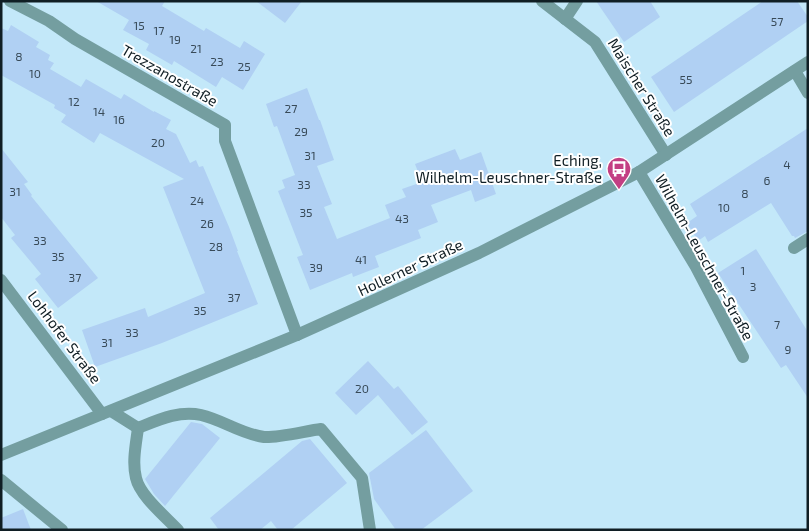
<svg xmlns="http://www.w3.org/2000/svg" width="809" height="531" font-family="'Exo 2',sans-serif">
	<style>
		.building { fill: #b0d0f3 }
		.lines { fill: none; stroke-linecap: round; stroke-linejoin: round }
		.service { stroke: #749ea0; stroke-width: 12 }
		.minor { stroke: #749ea0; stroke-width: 12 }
		.labels { text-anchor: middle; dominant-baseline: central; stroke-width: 4; stroke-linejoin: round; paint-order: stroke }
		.number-label { font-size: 12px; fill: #384a58 }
		.street-label { font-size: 15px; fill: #101e24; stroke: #fff }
		.poi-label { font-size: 15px; fill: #101e24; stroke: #fff; text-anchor: end }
	</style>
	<rect width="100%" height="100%" fill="#c3e8f9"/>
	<g class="building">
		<path d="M96 1H165L162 6 204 31 206 28 240 48 244 41 265 54 243 90 222 77 216 87 174 61 172 65 146 50 149 44 123 30 129 20Z"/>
		<path d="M256 1H302L285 23Z"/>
		<path d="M596 1H650L660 17 624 42Z"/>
		<path d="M763 1H797L808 17V21L674 112 651 77Z"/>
		<path d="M11 25 39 42 36 47 50 55 48 60 54 63 50 69 81 87 86 79 121 99 124 94 154 112V111L171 120 166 129 176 134 190 163 196 160 199 167 203 166 229 227 238 251H237L258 304 162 343 95 367 82 330 145 308 148 317 205 293 163 187 184 179 100 133 94 143 61 122 66 115 54 108 55 105 1 75V28L8 31Z"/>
		<path d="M307 88 319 120H320L334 160 317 166 332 204 324 207 337 239 390 218 385 205 406 197 402 189 422 182 415 164 455 149 460 160 481 152 496 194 475 202 471 190 431 205 438 222 418 230 421 238 375 256 379 267 353 277 352 273 310 290 297 257 303 255 278 191 285 188 282 180 295 175 277 126 274 127 266 104Z"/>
		<path d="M808 128V231L795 238 794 236H792L771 203 708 242 705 236 698 241 687 223 697 216 690 204Z"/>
		<path d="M1 148 28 182 24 184 32 195 31 196 98 278 58 308 35 279 41 274 11 238 15 235 1 217Z"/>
		<path d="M756 249 808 332V398L786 365 781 368 718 273Z"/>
		<path d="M368 361 394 389 398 386 428 422 412 435 378 395 356 415 335 393Z"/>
		<path d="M191 422 202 424 220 438 165 506 154 494 145 479Z"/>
		<path d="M426 430 473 491 421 530H396L374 499 369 473Z"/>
		<path d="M310 439 347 483 291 530H278L271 521 260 530H219L210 518 302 441Z"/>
		<path d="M23 509 31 530H1V518Z"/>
	</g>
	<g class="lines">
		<g class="service">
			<path d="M794 248 808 239"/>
			<path d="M111 411 138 428"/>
			<path d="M138 428C158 420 179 410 201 415 223 420 241 434 264 437 277 438 306 431 321 429L362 478 370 530"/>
			<path d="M138 428C136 444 132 462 136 478 140 496 166 517 178 530"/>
		</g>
		<g class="minor">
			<path d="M10 1 49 21 75 39 225 125V141L297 335"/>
			<path d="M542 1 595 42 666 155"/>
			<path d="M565 19 577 1"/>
			<path d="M795 71 808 93"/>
			<path d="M639 172 696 267 743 357"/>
			<path d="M1 280 102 414"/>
			<path d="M1 455 297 335 479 253 639 172 808 62"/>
			<path d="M1 480 62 530"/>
		</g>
	</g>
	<defs>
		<symbol id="bus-pin" viewBox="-11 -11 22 30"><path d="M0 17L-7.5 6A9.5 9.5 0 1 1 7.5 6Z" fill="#c33f83" stroke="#fff"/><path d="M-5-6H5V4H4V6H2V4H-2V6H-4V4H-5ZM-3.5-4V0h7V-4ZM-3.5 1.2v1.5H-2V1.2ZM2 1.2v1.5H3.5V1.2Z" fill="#fff"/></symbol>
	</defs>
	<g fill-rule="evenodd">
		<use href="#bus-pin" x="605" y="155" width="28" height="38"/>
	</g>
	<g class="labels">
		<g class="number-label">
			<text x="777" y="21">57</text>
			<text x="139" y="25">15</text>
			<text x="159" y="30">17</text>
			<text x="175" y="39">19</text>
			<text x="196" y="48">21</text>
			<text x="19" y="56">8</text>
			<text x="217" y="61">23</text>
			<text x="244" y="66">25</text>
			<text x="35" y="73">10</text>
			<text x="686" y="79">55</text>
			<text x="74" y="101">12</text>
			<text x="291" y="108">27</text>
			<text x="99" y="111">14</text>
			<text x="119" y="119">16</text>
			<text x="301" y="131">29</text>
			<text x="158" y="142">20</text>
			<text x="310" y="155">31</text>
			<text x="787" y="164">4</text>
			<text x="767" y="180">6</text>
			<text x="304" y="184">33</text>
			<text x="15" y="191">31</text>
			<text x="745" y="193">8</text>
			<text x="197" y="200">24</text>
			<text x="724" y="207">10</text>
			<text x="306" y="212">35</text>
			<text x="402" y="218">43</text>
			<text x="207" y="223">26</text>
			<text x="40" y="240">33</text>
			<text x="216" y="246">28</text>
			<text x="58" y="256">35</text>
			<text x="361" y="259">41</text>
			<text x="316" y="267">39</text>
			<text x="743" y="270">1</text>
			<text x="75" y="277">37</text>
			<text x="753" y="286">3</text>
			<text x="234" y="297">37</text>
			<text x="200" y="310">35</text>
			<text x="777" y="324">7</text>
			<text x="132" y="332">33</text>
			<text x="107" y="342">31</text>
			<text x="788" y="349">9</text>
			<text x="362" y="388">20</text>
		</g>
		<g class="street-label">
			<text transform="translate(170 75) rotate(30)">Trezzanostraße</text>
			<text transform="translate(642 87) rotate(58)">Maischer Straße</text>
			<text transform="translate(705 257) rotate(61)">Wilhelm-Leuschner-Straße</text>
			<text transform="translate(410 267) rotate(-25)">Hollerner Straße</text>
			<text transform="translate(65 337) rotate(53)">Lohhofer Straße</text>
		</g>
		<g class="poi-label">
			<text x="602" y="160">Eching,<tspan x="602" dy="17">Wilhelm-Leuschner-Straße</tspan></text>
		</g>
	</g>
	<rect width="809" height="531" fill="none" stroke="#101e24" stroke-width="5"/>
</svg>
